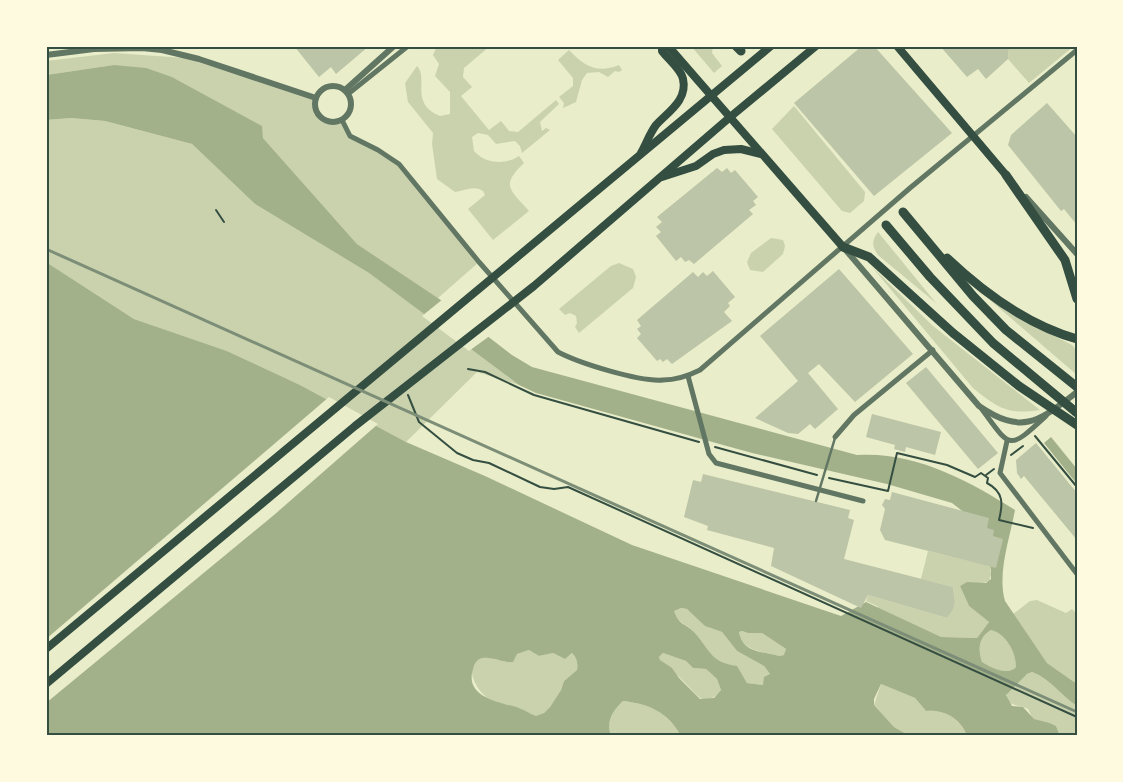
<svg xmlns="http://www.w3.org/2000/svg" width="1123" height="782" font-family="Helvetica,sans-serif">
	<style>
		.green { fill: #cad2ad }
		.water { fill: #a3b18a; fill-rule: evenodd }
		.pier { fill: #e9edc9 }
		.building { fill: #bcc5a7 }
		.lines { fill: none; stroke-linecap: round; stroke-linejoin: round }
		.path { stroke: #344e41; stroke-width: 2 }
		.service { stroke: #617663; stroke-width: 2.5 }
		.minor { stroke: #617663; stroke-width: 5 }
		.tertiary { stroke: #617663; stroke-width: 6 }
		.primary { stroke: #344e41; stroke-width: 8 }
		.motorway { stroke: #344e41; stroke-width: 9 }
		.rail { stroke: #7c8e77; stroke-width: 3 }
		.neatline { fill: none; stroke: #344e41; stroke-width: 2 }
	</style>
	<rect width="100%" height="100%" fill="#e9edc9"/>
	<g class="green">
		<path d="M437 46H490L464 68 463 77 472 87 461 96 489 130 501 121 509 131 518 132 556 100 559 104 540 122 542 131 546 128 550 130 522 153 520 146 515 141 496 144 488 135 478 133 472 137 474 151C485 164 506 165 519 156L524 163C500 186 510 189 529 211L493 240 468 209 485 195 483 191C473 185 465 191 455 192L437 179 432 144 433 133 408 102 405 83 417 66C429 78 409 104 440 116L450 114V92L435 76 439 64 433 55Z"/>
		<path d="M691 46H713L712 53 722 66 714 73Z"/>
		<path d="M1009 46H1074L1029 83 1008 59Z"/>
		<path d="M569 50C584 66 597 74 619 65L622 70 619 72 615 71 608 77 599 72 587 73 582 80 576 102 563 108 564 103 559 97 573 86V78L558 60Z"/>
		<path d="M114 53 199 59 316 98C312 114 326 127 342 120L350 136 390 157 479 262 438 298 357 244 263 138 261 126 172 77 114 65 46 75V61Z"/>
		<path d="M794 106 865 192 864 201 850 213 842 211 772 129Z"/>
		<path d="M71 118 105 121 192 144 255 204 369 273 519 385 477 372 406 442 300 385 227 351 134 319 46 262V120Z"/>
		<path d="M878 232 936 303 878 255C872 246 871 242 878 232Z"/>
		<path d="M771 238 783 240 785 246 783 254 763 272 750 270 747 262 751 253Z"/>
		<path d="M619 263 633 269 636 277 633 288 579 333 575 327 577 323 576 316 570 313 565 315 559 309 611 266Z"/>
		<path d="M872 267 933 326 1040 410C1007 415 998 408 973 388Z"/>
		<path d="M983 294 1009 313 1072 345 1077 351V375Z"/>
		<path d="M928 551 990 566 991 575 989 581C979 586 970 580 960 586L969 606 989 622 977 638 940 637 880 611 877 606 866 601 868 595 947 618 955 602 953 587 921 579Z"/>
		<path d="M1037 600 1066 613 1072 609 1077 614V684L1047 663 1013 614 1030 601Z"/>
		<path d="M681 608 687 609 710 628 722 632 737 651 764 666 770 674 763 685 747 683 737 667C710 662 711 651 695 633 686 622 681 627 673 611Z"/>
		<path d="M991 630C1006 634 1016 652 1016 667 1009 676 990 668 982 662 978 648 978 638 991 630Z"/>
		<path d="M742 631 748 633H762L786 649 785 655 779 656C763 651 742 652 739 632Z"/>
		<path d="M529 650 539 656 553 653 565 659 572 653C577 658 578 663 577 670L564 681 561 690 550 707 544 713 536 717C530 714 525 710 519 708 509 705 498 705 489 699 474 690 461 658 484 657 491 657 500 661 507 662L517 654Z"/>
		<path d="M663 653 686 661 693 668 706 669 717 679 721 690C710 703 703 703 692 690 686 683 668 666 660 660L659 657Z"/>
		<path d="M1032 672C1051 679 1060 695 1077 706V736H1060L1056 726 1050 723 1033 719 1028 709C1019 704 1003 707 1007 692L1027 674Z"/>
		<path d="M881 684 915 698 926 711C943 709 961 718 967 736H910L894 727 874 705Z"/>
		<path d="M623 701C649 704 668 712 681 736H611C606 721 612 712 623 701Z"/>
	</g>
	<g class="water">
		<path d="M114 65 146 68 172 77 262 126 263 138 357 244 438 298 512 355 532 367 857 455C914 451 968 480 1015 510 1010 538 997 573 1005 601L1047 663 1077 684V706C1060 695 1051 679 1032 672L1027 674 1006 695 1012 706 1023 707 1034 719 1050 723 1056 726 1060 736H967C961 718 943 709 926 711L915 698 881 684 874 699V705L894 727 910 736H681C668 712 649 704 623 701 612 712 606 721 611 736H46V262L134 319 227 351 300 385 406 442 485 476 632 545 841 616 866 602 941 637 977 638 989 622 969 606 960 586 967 582 986 583 991 579V570L983 536 975 521 952 503 887 484 752 453 536 393 519 385 369 273 255 204 192 144 105 121 71 118 46 120V75ZM681 608 687 609 705 626 722 632 737 651 764 666 770 674 764 677 763 685 747 683 737 666C710 662 711 651 695 633 686 623 679 626 674 611ZM991 630C1006 634 1016 652 1016 667 1009 676 991 668 982 662 978 649 978 638 991 630ZM742 631 748 633H762L786 649 784 655 779 656C761 651 743 653 739 632ZM529 650 539 656 553 653 565 659 572 653C577 658 578 663 577 670L564 681 561 690 550 707 544 713 536 716C530 714 525 710 519 708 501 702 464 698 473 669 474 664 477 659 482 658 492 656 503 663 513 662L517 654ZM663 653 686 661 693 668 706 669 717 679 721 690 714 698 700 699 679 678 672 668 660 660 659 657Z"/>
		<path d="M1051 437 1077 469V484L1044 443Z"/>
	</g>
	<g class="pier">
		<path d="M443 299 491 335 469 351 422 316Z"/>
		<path d="M329 397 378 424 274 515 46 703V639Z"/>
	</g>
	<g class="building">
		<path d="M294 46H369L336 74 331 67 319 77Z"/>
		<path d="M862 46H874L952 133 874 196 794 103Z"/>
		<path d="M940 46H1009L1008 59 986 79 978 69 967 77Z"/>
		<path d="M1047 103 1077 137V225L1064 209 1061 211 1008 145 1011 135Z"/>
		<path d="M717 168 722 172 727 168 731 173 735 170 758 197 753 201 756 205 749 210 753 214 694 264 689 260 685 262 681 257 676 261 656 236 661 232 656 227 662 222 657 217Z"/>
		<path d="M839 269 913 354 855 402 819 364 808 373 838 409 815 429 810 424 798 434 788 433 755 418 798 381 760 336Z"/>
		<path d="M713 271 735 297 728 303 730 306 724 312 732 321 672 364 667 359 663 362 660 359 657 361 637 338 641 334 637 329 641 326 637 320 693 272 698 277 703 272 707 276Z"/>
		<path d="M926 367 998 453 978 469 906 383Z"/>
		<path d="M872 414 941 432 935 455 906 447 905 452 894 449 895 445 866 437Z"/>
		<path d="M1036 443 1077 493V540L1024 476 1021 479 1017 473 1016 460Z"/>
		<path d="M703 474 850 510 848 518 854 520 844 559 953 587 955 602 953 609 947 618 868 595 861 608 771 566 774 548 707 530 708 526 684 517 693 480 701 482Z"/>
		<path d="M892 492 989 518 987 528 994 530 993 536 1003 539 996 568 885 540 880 530 885 509 882 505 885 499 890 500Z"/>
	</g>
	<g class="lines">
		<g class="path">
			<path d="M216 210 224 222"/>
			<path d="M468 369 485 372 534 395 699 442"/>
			<path d="M408 395 419 422 457 453 473 460 489 463 540 487 554 489 568 487 1077 717"/>
			<path d="M1035 436 1077 487"/>
			<path d="M715 447 817 475"/>
			<path d="M1011 455 1023 446"/>
			<path d="M986 475 994 469"/>
			<path d="M829 478 888 491 897 453 947 465 975 477 981 473 988 478 987 483C1004 492 1003 504 999 520L1033 528"/>
		</g>
		<path class="service" d="M816 501 835 438"/>
		<g class="minor">
			<path d="M348 94 408 46"/>
			<path d="M342 120 350 136 378 150 399 164 479 262 558 352C579 363 639 382 663 380 676 380 688 376 700 370L910 188 1077 50"/>
			<path d="M688 376 709 454 716 463 863 501"/>
			<path d="M981 408C1011 449 1008 451 1046 416"/>
			<path d="M835 437 854 415 933 350"/>
			<path d="M1007 441 1000 473 1077 574"/>
		</g>
		<g class="tertiary">
			<path d="M46 55 94 49 142 48 162 50 199 59 316 98"/>
			<circle cx="333" cy="104" r="18"/>
			<path d="M345 90 394 46"/>
			<path d="M1026 197 1077 254"/>
			<path d="M844 248 979 406C1023 436 1039 421 1077 392"/>
		</g>
		<g class="primary">
			<path d="M668 46 843 247"/>
			<path d="M897 46 1006 175"/>
			<path d="M641 153C646 144 650 133 656 125 668 112 688 100 683 79 681 69 668 59 662 51V46"/>
			<path d="M662 177 696 166 713 154 724 150 741 149 761 154"/>
			<path d="M46 649 771 46"/>
			<path d="M46 684 355 426 534 286 729 118 816 46"/>
		</g>
		<g class="motorway">
			<path d="M736 46 741 51"/>
			<path d="M1006 175 1065 260 1077 299"/>
			<path d="M903 212 973 296 1006 330 1077 387"/>
			<path d="M886 225 930 277 993 343 1077 413"/>
			<path d="M843 247 869 257 953 333 1019 386 1077 425"/>
			<path d="M947 258C984 293 1027 325 1077 339"/>
		</g>
		<path class="rail" d="M46 249 1077 712"/>
	</g>
	<rect width="1123" height="782" fill="none" stroke="#fefae0" stroke-width="95"/>
	<rect x="48" y="48" width="1028" height="686" class="neatline"/>
</svg>
